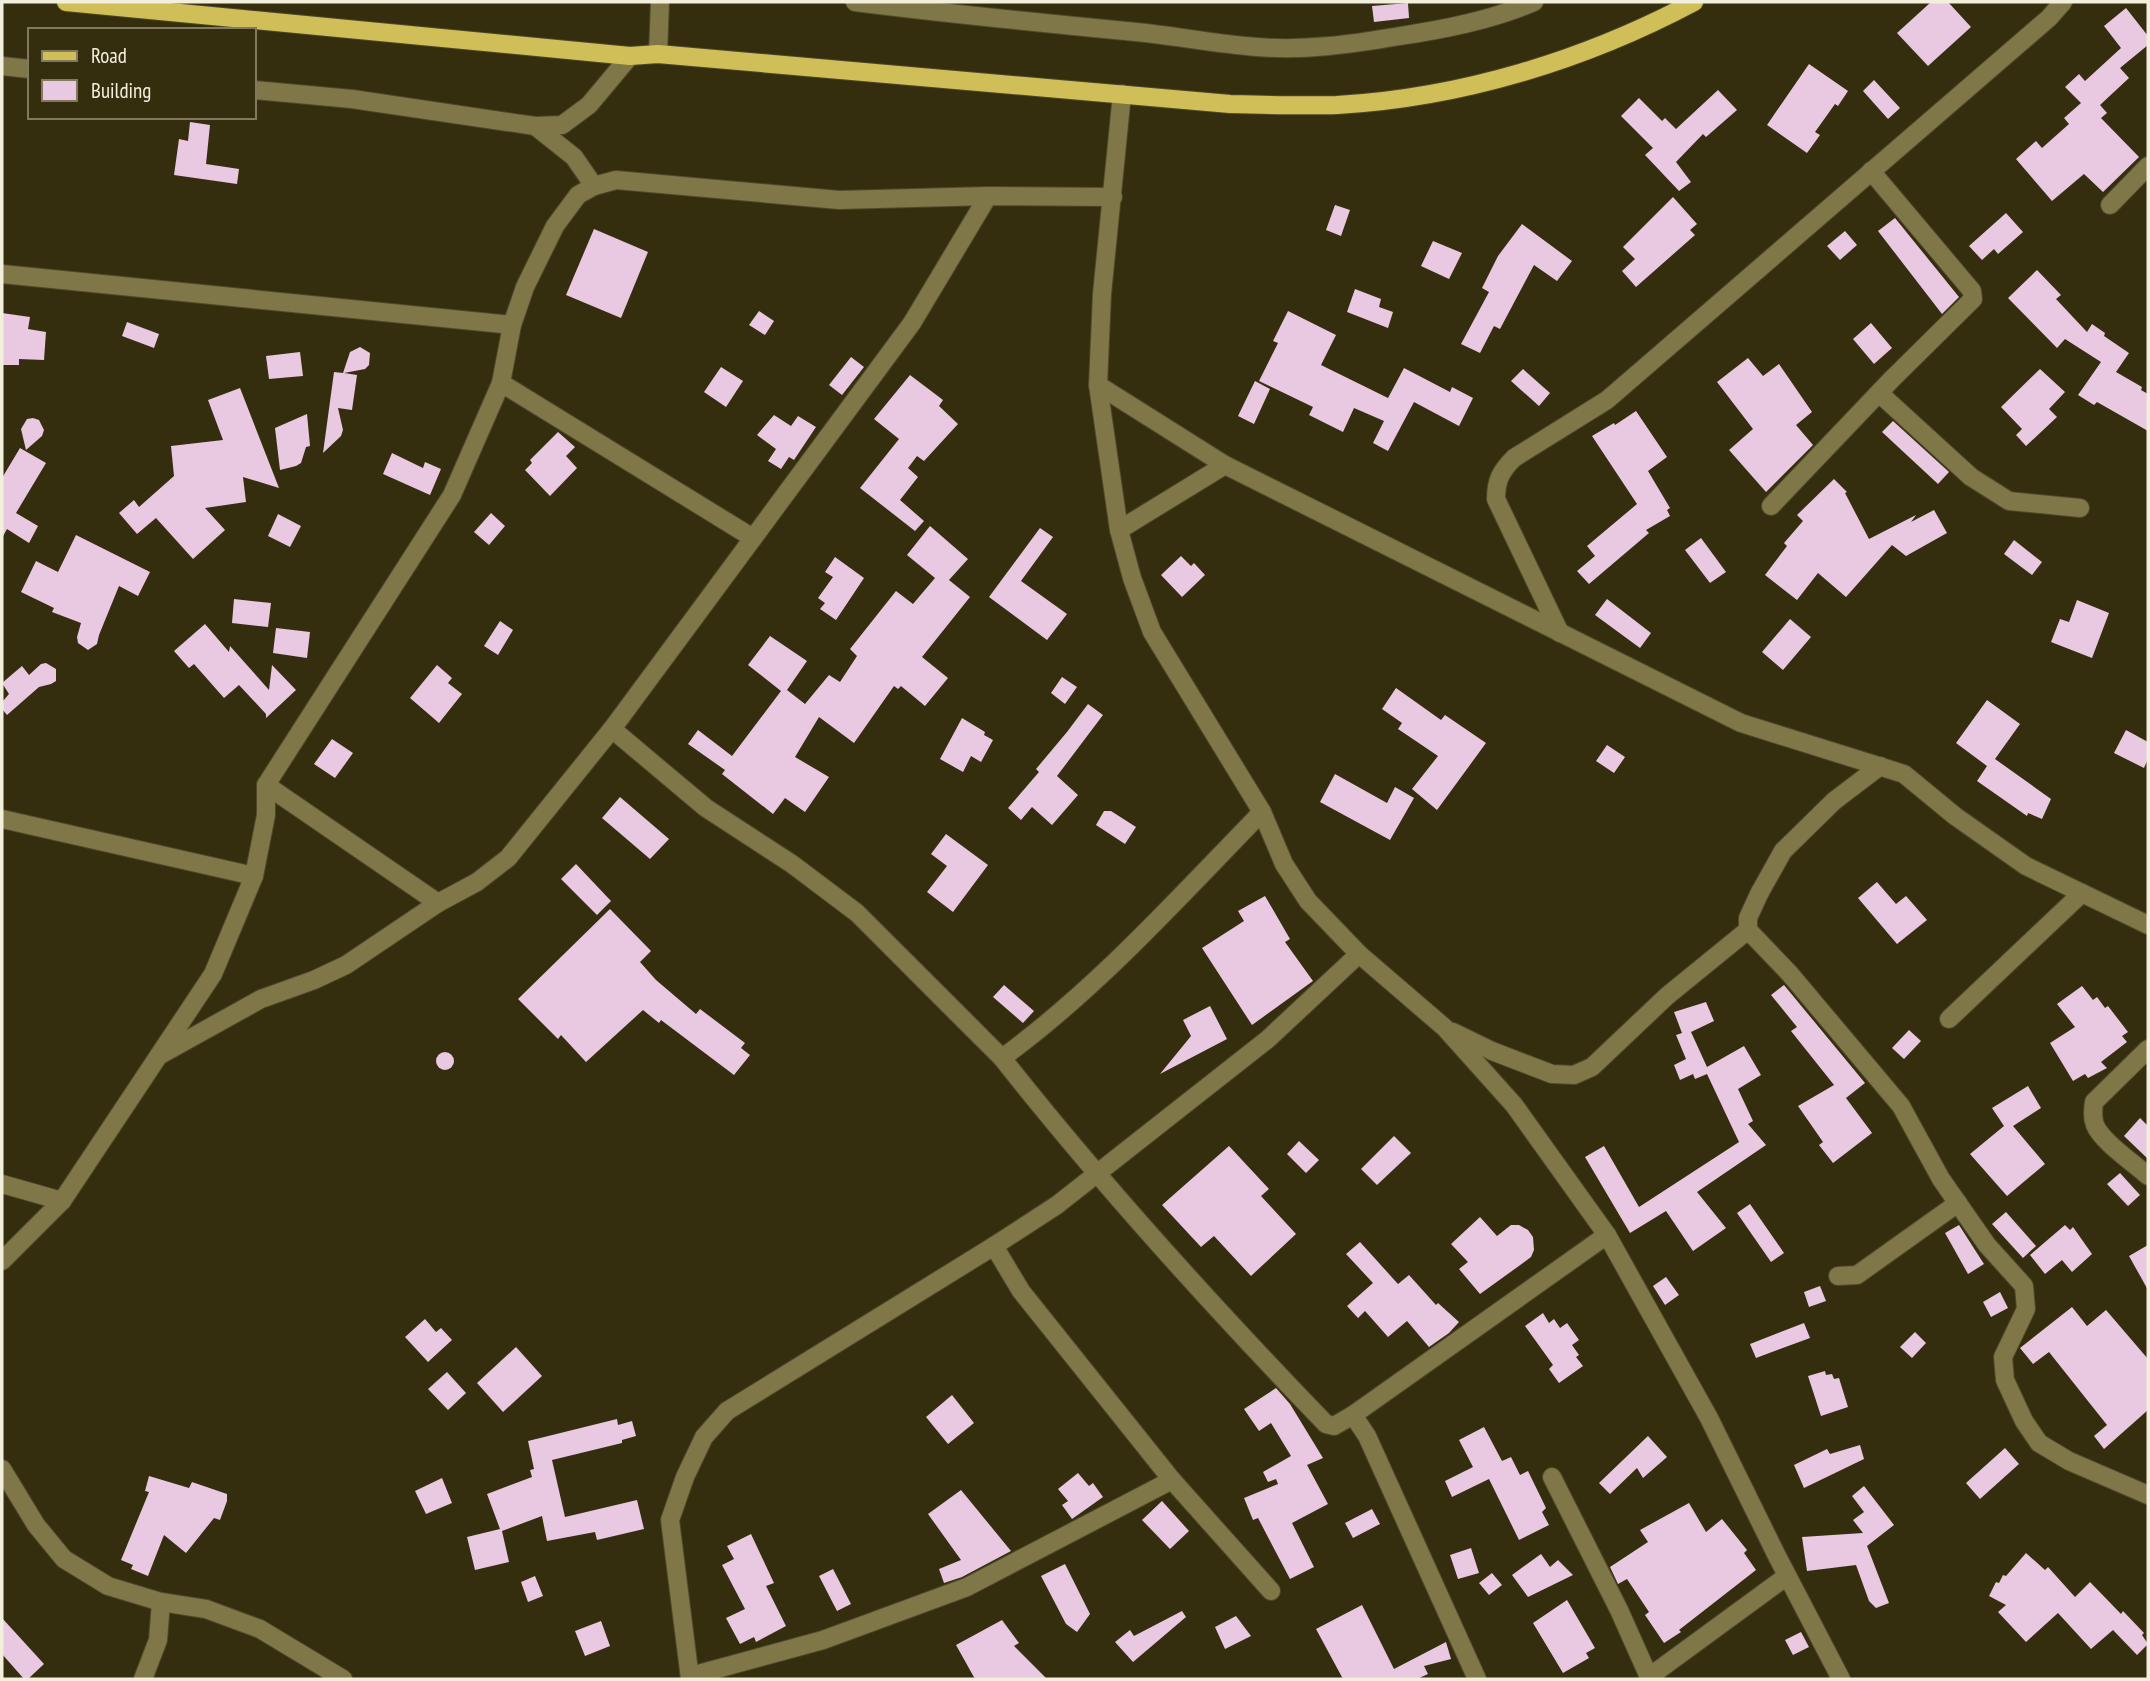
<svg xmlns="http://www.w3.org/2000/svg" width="2150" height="1681" font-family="'PT Sans Narrow',sans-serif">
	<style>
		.building { fill: #e9c8e1 }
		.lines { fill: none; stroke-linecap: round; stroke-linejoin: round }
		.minor-casing { stroke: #4f492b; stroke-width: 20 }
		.major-casing { stroke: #4f492b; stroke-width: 20 }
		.minor { stroke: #7f7748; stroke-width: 18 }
		.major { stroke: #d0bf59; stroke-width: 18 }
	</style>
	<rect width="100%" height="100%" fill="#342e0e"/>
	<g class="building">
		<path d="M1931 2H1948L1971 27 1928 66 1897 33Z"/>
		<path d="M1408 3 1409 18 1374 22 1372 6Z"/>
		<path d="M2126 8 2148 36V45L2120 68 2129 78 2100 105 2107 113 2101 118 2139 157 2103 192 2084 174 2052 201 2016 159 2036 141 2042 148 2069 124 2064 118 2081 103 2065 87 2079 74 2085 81 2121 48 2104 26Z"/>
		<path d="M1809 64 1848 91 1838 106 1835 104 1815 132 1820 135 1807 153 1767 125Z"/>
		<path d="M1874 80 1900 108 1888 119 1863 91Z"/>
		<path d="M1718 90 1737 110 1706 137 1703 134 1676 162 1691 182 1679 191 1645 155 1653 148 1621 116 1639 98 1662 121 1665 118 1676 129Z"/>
		<path d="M190 122 210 125 206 164 239 169 237 184 174 175 179 139 188 141Z"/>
		<path d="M1673 197 1697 224 1690 230 1695 235 1636 287 1622 271 1635 259 1623 247Z"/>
		<path d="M1335 205 1350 210 1341 236 1326 230Z"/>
		<path d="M2006 213 2023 232 1998 254 1994 249 1982 260 1969 246Z"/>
		<path d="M1895 218 1959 297 1942 314 1878 231Z"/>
		<path d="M1522 224 1572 261 1557 281 1534 265 1500 329 1494 326 1480 353 1461 344 1489 292 1482 288 1498 256Z"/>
		<path d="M594 229 648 252 621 318 566 295Z"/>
		<path d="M1845 231 1857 245 1840 260 1827 246Z"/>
		<path d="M1433 241 1462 253 1449 279 1421 266Z"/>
		<path d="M2037 270 2061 295 2056 299 2087 332 2092 324 2105 333 2104 336 2129 353 2116 372 2142 387 2141 390 2148 394V431L2097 402 2094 405 2078 395 2101 362 2065 339 2057 348 2008 298Z"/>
		<path d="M1355 289 1381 299 1379 307 1393 312 1388 328 1347 312Z"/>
		<path d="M759 311 774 321 765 335 749 325Z"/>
		<path d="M1288 311 1336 335 1321 365 1388 398 1404 368 1450 392 1452 387 1473 398 1459 426 1414 402 1388 451 1373 443 1384 421 1354 408 1343 432 1309 415 1313 407 1259 381 1278 343 1273 341Z"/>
		<path d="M2 313 30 317 28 329 46 332 44 360 19 359V365H2Z"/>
		<path d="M127 322 159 334 154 348 122 336Z"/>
		<path d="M1871 323 1892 348 1874 364 1853 339Z"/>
		<path d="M360 347 370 353 369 365 365 369 344 373 357 375 352 410 338 408 343 430 341 436 323 453 334 372 343 373 350 352Z"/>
		<path d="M300 352 303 376 269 379 266 356Z"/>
		<path d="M851 357 864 367 842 395 829 385Z"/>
		<path d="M1748 358 1763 376 1779 364 1812 412 1796 425 1813 445 1766 492 1729 450 1753 429 1717 382Z"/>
		<path d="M721 367 743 381 726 407 704 392Z"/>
		<path d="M1523 369 1550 393 1539 406 1511 381Z"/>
		<path d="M2040 369 2065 392 2049 409 2057 417 2026 446 2016 435 2022 429 2001 407Z"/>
		<path d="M910 375 943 400 939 406 958 424 924 461 917 456 908 468 918 477 900 500 924 521 915 531 860 488 899 439 874 419Z"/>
		<path d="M1255 381 1270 389 1254 424 1238 416Z"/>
		<path d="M240 388 279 488 243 477 246 502 205 508 225 530 193 559 156 518 137 534 119 513 134 500 139 507 174 476 171 446 223 440 208 400Z"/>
		<path d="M1636 411 1667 457 1648 471 1670 508 1667 510 1670 516 1646 530 1649 533 1589 584 1577 571 1595 556 1587 546 1637 504 1592 436 1614 423 1615 425Z"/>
		<path d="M307 414 310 446 306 447 301 463 296 466 280 470 275 428Z"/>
		<path d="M774 415 791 426 798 416 816 427 794 460 789 457 781 469 768 461 776 449 757 435Z"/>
		<path d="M33 418 39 420 44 430 42 436 26 450 21 429 27 419Z"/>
		<path d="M1893 421 1949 472 1938 484 1882 432Z"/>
		<path d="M558 432 575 447 566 456 577 468 550 496 525 470 532 463 530 460Z"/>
		<path d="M20 448 46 463 16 513 38 526 29 543 7 529 2 538V478Z"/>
		<path d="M392 453 423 468 425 462 441 469 430 495 383 474Z"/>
		<path d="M1834 479 1847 492 1845 493 1869 539 1916 515 1911 522 1934 510 1947 533 1906 556 1892 545 1846 597 1818 573 1797 600 1765 575 1787 546 1784 543 1803 521 1797 515Z"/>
		<path d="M491 513 505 526 489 545 474 532Z"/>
		<path d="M278 514 301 526 290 547 268 536Z"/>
		<path d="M930 526 968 559 949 580 970 597 922 657 948 678 925 706 901 686 898 689 894 686 854 743 819 717 795 757 829 777 805 812 785 798 773 814 722 774 725 770 688 744 698 730 732 756 781 691 748 665 770 636 807 661 787 690 805 704 829 675 840 682 857 656 850 649 896 591 913 604 935 578 907 555Z"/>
		<path d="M1040 528 1053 537 1021 581 1067 614 1047 640 989 597Z"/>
		<path d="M76 535 150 572 138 596 119 586 99 635 97 644 88 650 78 643 77 637 81 623 52 612 54 608 21 592 36 561 58 572Z"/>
		<path d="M1701 538 1726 572 1710 583 1685 550Z"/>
		<path d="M2014 540 2042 562 2032 575 2004 554Z"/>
		<path d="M1181 556 1191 566 1194 563 1205 575 1182 597 1161 575Z"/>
		<path d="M835 557 864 578 836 620 820 609 825 603 818 598 833 577 825 572Z"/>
		<path d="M234 599 271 603 268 627 232 623Z"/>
		<path d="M1607 599 1651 633 1640 648 1595 615Z"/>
		<path d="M2077 600 2109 613 2092 658 2051 642 2060 619 2069 622Z"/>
		<path d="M1790 619 1811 637 1783 670 1762 652Z"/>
		<path d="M500 621 513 630 498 655 484 646Z"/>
		<path d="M205 624 229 652 230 646 269 690 272 665 296 690 266 718V714L239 685 224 698 194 664 189 668 174 651Z"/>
		<path d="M276 628 310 632 307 658 273 653Z"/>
		<path d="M46 663 56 669V681L51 684 39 687 7 715 2 709V702L9 694 2 683 22 666 29 675 41 664Z"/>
		<path d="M437 665 452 678 448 683 462 694 439 723 410 698Z"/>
		<path d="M1062 677 1077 687 1065 704 1051 693Z"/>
		<path d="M1396 688 1441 720 1445 715 1486 743 1437 810 1412 789 1438 756 1398 729 1402 723 1382 709Z"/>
		<path d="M1987 700 2020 724 1995 759 2051 799 2042 819 2028 813 2027 816 1977 781 1987 766 1956 743Z"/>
		<path d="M1088 704 1103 715 1057 776 1078 795 1052 825 1032 807 1021 820 1008 808 1039 772 1036 769 1067 732Z"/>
		<path d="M962 718 985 732 984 735 993 740 981 762 971 756 963 772 940 759Z"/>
		<path d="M2126 730 2148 742V759L2144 768 2114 753Z"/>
		<path d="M332 739 353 753 335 778 314 764Z"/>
		<path d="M1607 745 1625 757 1614 773 1596 761Z"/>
		<path d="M1335 774 1387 803 1395 787 1414 798 1390 840 1320 802Z"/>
		<path d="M620 797 669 839 650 859 602 818Z"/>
		<path d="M1104 811H1111L1136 827 1125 844 1096 825Z"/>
		<path d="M946 834 988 865 953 912 927 892 947 866 931 854Z"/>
		<path d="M576 864 611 901 597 915 561 879Z"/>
		<path d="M1877 882 1896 904 1906 896 1927 920 1897 944 1858 898Z"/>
		<path d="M1265 896 1290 939 1285 942 1313 981 1252 1025 1202 948 1244 921 1238 911Z"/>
		<path d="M610 909 651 951 640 962 656 980 696 1014 700 1009 745 1043 741 1048 750 1055 734 1075 661 1020 659 1023 643 1010 586 1062 561 1035 558 1039 518 999Z"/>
		<path d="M1004 985 1034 1011 1023 1023 993 997Z"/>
		<path d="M1784 985 1865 1083 1846 1098 1872 1133 1833 1163 1819 1145 1823 1142 1798 1106 1834 1085 1791 1031 1797 1027 1771 995Z"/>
		<path d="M2082 986 2093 1000 2097 997 2105 1008 2108 1006 2128 1032 2122 1036 2127 1042 2101 1062 2107 1068 2088 1078 2085 1074 2073 1081 2050 1043 2075 1027 2057 1004Z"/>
		<path d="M1706 1002 1714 1021 1691 1032 1707 1067 1744 1046 1761 1075 1738 1089 1753 1121 1748 1124 1766 1145 1697 1192 1726 1228 1693 1251 1666 1211 1630 1233 1585 1157 1604 1146 1639 1207 1739 1142 1707 1074 1695 1079 1693 1074 1680 1080 1674 1065 1686 1059 1676 1035 1682 1033 1674 1012Z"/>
		<path d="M1210 1006 1227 1039 1160 1074 1191 1036 1183 1020Z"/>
		<path d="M1909 1030 1921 1041 1904 1059 1892 1048Z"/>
		<circle cx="445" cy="1061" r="9"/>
		<path d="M2028 1086 2041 1108 2013 1126 2045 1164 2007 1196 1970 1154 2004 1126 1992 1108Z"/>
		<path d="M2140 1118 2148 1126V1159L2124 1136Z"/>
		<path d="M1394 1136 1411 1153 1377 1185 1361 1169Z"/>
		<path d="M1299 1141 1319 1160 1306 1173 1287 1154Z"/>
		<path d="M1229 1146 1269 1189 1261 1196 1296 1234 1251 1276 1214 1236 1201 1247 1162 1205Z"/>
		<path d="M2120 1173 2140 1195 2128 1206 2107 1184Z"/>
		<path d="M1750 1204 1784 1253 1771 1262 1737 1213Z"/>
		<path d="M2006 1212 2036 1246 2023 1258 1992 1224Z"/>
		<path d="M1480 1217 1497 1236 1511 1225H1519L1528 1230 1533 1237 1534 1250 1531 1257 1523 1263 1480 1294 1459 1269 1468 1262 1451 1244Z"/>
		<path d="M1959 1225 1984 1264 1968 1274 1945 1233Z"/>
		<path d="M2065 1225 2070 1230 2073 1227 2092 1254 2072 1272 2062 1260 2045 1274 2030 1255Z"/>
		<path d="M1360 1242 1398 1284 1409 1275 1436 1305 1438 1303 1459 1322 1449 1333 1429 1347 1407 1321 1388 1337 1365 1311 1358 1318 1347 1306 1373 1283 1346 1254Z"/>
		<path d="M2148 1245V1290L2129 1256Z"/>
		<path d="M1666 1277 1679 1295 1665 1305 1653 1286Z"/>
		<path d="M1820 1286 1826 1301 1809 1307 1804 1292Z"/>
		<path d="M2000 1292 2008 1308 1991 1317 1983 1302Z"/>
		<path d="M2072 1307 2087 1326 2106 1310 2148 1359V1410L2104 1449 2094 1436 2107 1425 2049 1352 2033 1364 2020 1348Z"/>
		<path d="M1543 1313 1549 1323 1554 1319 1560 1328 1567 1323 1579 1340 1572 1345 1579 1355 1576 1357 1583 1366 1559 1383 1549 1369 1553 1365 1525 1326Z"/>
		<path d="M425 1319 436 1332 441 1328 452 1340 428 1362 405 1337Z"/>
		<path d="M1804 1323 1810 1338 1756 1358 1750 1344Z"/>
		<path d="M1915 1332 1926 1343 1912 1358 1900 1347Z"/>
		<path d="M516 1347 542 1376 503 1412 477 1383Z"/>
		<path d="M1825 1371 1826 1375 1832 1374 1834 1379 1839 1378 1848 1407 1821 1416 1808 1376Z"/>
		<path d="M447 1372 466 1393 448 1410 428 1389Z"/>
		<path d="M1276 1388 1290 1404 1323 1458 1307 1465 1328 1504 1292 1523 1314 1567 1290 1579 1258 1518 1253 1520 1244 1498 1278 1484 1276 1479 1268 1482 1263 1472 1291 1456 1271 1423 1259 1431 1244 1409Z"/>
		<path d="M952 1395 974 1423 948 1444 926 1417Z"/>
		<path d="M617 1419 618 1425 632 1421 636 1436 622 1440V1443L552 1460 565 1517 637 1500 644 1529 597 1540 595 1532 547 1541 542 1516 502 1531 509 1562 475 1570 467 1537 500 1529 487 1494 532 1477 530 1470 534 1469 528 1441Z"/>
		<path d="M1484 1427 1502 1461 1511 1457 1520 1475 1528 1471 1546 1508 1542 1512 1549 1525 1519 1540 1489 1479 1452 1497 1445 1481 1473 1467 1459 1440Z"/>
		<path d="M1648 1436 1667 1457 1643 1478 1637 1468 1610 1494 1599 1483Z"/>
		<path d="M1860 1445 1864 1459 1804 1488 1794 1465 1827 1449 1830 1454Z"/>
		<path d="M2005 1448 2019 1464 1980 1499 1966 1483Z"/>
		<path d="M1078 1473 1089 1486 1093 1483 1103 1497 1072 1519 1062 1505 1068 1501 1058 1489Z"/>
		<path d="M149 1476 189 1488 192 1482 227 1494V1501L220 1520 214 1518 186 1553 164 1535 148 1576 131 1569 133 1565 121 1560 149 1492 145 1491Z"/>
		<path d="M442 1478 452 1503 426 1514 415 1491Z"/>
		<path d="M1864 1486 1894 1525 1867 1546 1889 1603 1876 1608 1869 1601 1856 1565 1807 1571 1802 1537 1863 1533 1853 1520 1864 1512 1852 1496Z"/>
		<path d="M961 1490 1011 1551 962 1577 944 1583 939 1569 961 1560 928 1514Z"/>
		<path d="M1162 1501 1189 1531 1170 1549 1142 1520Z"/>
		<path d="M1689 1503 1706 1532 1722 1519 1747 1550 1744 1553 1756 1570 1679 1630 1681 1632 1664 1643 1645 1615 1649 1612 1627 1579 1618 1584 1610 1567 1648 1542 1640 1530Z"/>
		<path d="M1372 1509 1380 1524 1353 1538 1345 1523Z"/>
		<path d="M751 1534 774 1583 766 1586 786 1626 756 1642 754 1637 740 1644 726 1618 745 1609 722 1565 734 1559 727 1546Z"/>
		<path d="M1471 1548 1479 1573 1458 1579 1450 1555Z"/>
		<path d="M2026 1553 2045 1570 2048 1567 2075 1597 2090 1582 2121 1614 2123 1611 2144 1633 2142 1635 2148 1644 2137 1655 2113 1630 2091 1649 2058 1613 2026 1642 1998 1612 2006 1605 1989 1596 1996 1582 1999 1583 2003 1575 2006 1576Z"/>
		<path d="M1541 1554 1550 1567 1558 1560 1573 1575 1528 1597 1512 1575Z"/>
		<path d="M1065 1564 1090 1614 1077 1632 1066 1624 1041 1576Z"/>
		<path d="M833 1569 851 1604 837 1611 819 1576Z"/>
		<path d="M1492 1573 1502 1585 1489 1595 1479 1583Z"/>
		<path d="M535 1576 543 1596 528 1602 521 1582Z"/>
		<path d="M1567 1600 1595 1648 1586 1653 1589 1658 1563 1673 1533 1623Z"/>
		<path d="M1362 1605 1394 1669 1446 1642 1451 1659 1424 1666 1428 1674 1417 1679H1343L1316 1629Z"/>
		<path d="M1182 1611 1186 1617 1133 1662 1115 1642 1130 1630 1134 1636Z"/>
		<path d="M1236 1616 1251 1636 1225 1649 1215 1627Z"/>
		<path d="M2 1618 44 1664 28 1679H24L2 1654Z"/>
		<path d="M1002 1620 1019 1643 1014 1646 1047 1679H975L956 1645Z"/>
		<path d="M601 1621 610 1646 585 1656 575 1631Z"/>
		<path d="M1801 1632 1809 1647 1793 1655 1785 1640Z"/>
	</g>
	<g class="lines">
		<defs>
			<g id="minor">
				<path d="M855 2C949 14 1042 23 1136 32 1176 36 1217 44 1257 47 1305 51 1353 44 1400 36 1446 29 1491 20 1534 2"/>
				<path d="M658 54 660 2"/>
				<path d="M2 66 30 69"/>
				<path d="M254 90 352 99 535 126 562 125 589 105 630 56"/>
				<path d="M1122 94 1102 294 1098 385 1119 530 1132 578 1152 632 1262 812 1284 864 1308 901 1359 954 1445 1028 1514 1105 1607 1235 1709 1418 1777 1556 1841 1679"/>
				<path d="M535 126 574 157 594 186"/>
				<path d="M2110 205 2148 166"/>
				<path d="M2 274 512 325"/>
				<path d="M501 383 753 538"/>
				<path d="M1098 385 1225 465 1741 723 1904 774 1955 816 2026 866 2148 925"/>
				<path d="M1879 393 1971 477 2009 501 2080 508"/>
				<path d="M1771 506 1892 379 1973 299 1972 291 1871 171"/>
				<path d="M1119 530 1225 465"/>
				<path d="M1560 633 1496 499C1496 480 1501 471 1514 458L1607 400 2049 18 2063 2"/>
				<path d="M612 729 706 808 792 864 857 913 1002 1058"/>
				<path d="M1880 766 1834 801 1783 851 1759 894 1748 918V930L1790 974 1901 1106 1941 1179 1987 1245 2024 1286 2026 1309 2003 1357 2005 1380 2024 1421 2039 1443 2069 1461 2148 1495"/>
				<path d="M266 785 438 903 477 882 508 858 612 729 912 323 988 196"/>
				<path d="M1262 812C1179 897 1098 988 1002 1058 1103 1186 1213 1307 1326 1424L1334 1426 1353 1415"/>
				<path d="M2 819 254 876"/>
				<path d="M1949 1019 2082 893"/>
				<path d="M1453 1032 1492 1051 1552 1074 1574 1075 1592 1067 1667 996 1748 930"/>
				<path d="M2148 1049 2094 1102C2093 1110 2092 1117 2095 1125 2102 1142 2134 1163 2148 1176"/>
				<path d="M162 1054 261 999 314 980 346 965 438 903"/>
				<path d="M2 1184 62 1201"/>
				<path d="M994 1246 1021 1291 1172 1480 1271 1591"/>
				<path d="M2 1261 62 1201 213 974 254 876 266 815V785L452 495 501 383 512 325 525 287 555 226 578 195 594 186 616 180 839 200 988 196 1113 197"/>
				<path d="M1838 1276 1857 1275 1958 1203"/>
				<path d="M2 1469 36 1525 64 1559 108 1586 161 1602 206 1609 260 1629 343 1679"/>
				<path d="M1552 1477 1619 1610 1649 1677 1787 1576"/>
				<path d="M691 1676 823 1640 967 1587 1172 1480"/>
				<path d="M143 1679 158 1640 161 1602"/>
				<path d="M690 1679 670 1520 685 1477 704 1437 727 1411 994 1246 1057 1205 1268 1039 1359 954"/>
				<path d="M1477 1679 1367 1436 1353 1415 1607 1235"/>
			</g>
			<path id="major" d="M66 2 630 56 658 54 1230 104C1265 105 1301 106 1337 105 1461 98 1585 60 1694 2"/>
		</defs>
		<use href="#minor" class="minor-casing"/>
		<use href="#major" class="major-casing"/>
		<use href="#minor" class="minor"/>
		<use href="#major" class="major"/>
	</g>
	<rect width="2150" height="1681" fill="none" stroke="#f2efdc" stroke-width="7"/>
	<rect x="28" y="28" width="228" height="91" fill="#342e0e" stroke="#807b60" stroke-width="2"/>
	<rect x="42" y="51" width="35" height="10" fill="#d0bf59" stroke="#807b60" stroke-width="2"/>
	<text x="91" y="63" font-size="21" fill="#f2efdc">Road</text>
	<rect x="42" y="80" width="35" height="21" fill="#e9c8e1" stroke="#807b60" stroke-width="2"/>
	<text x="91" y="98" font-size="21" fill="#f2efdc">Building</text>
</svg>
